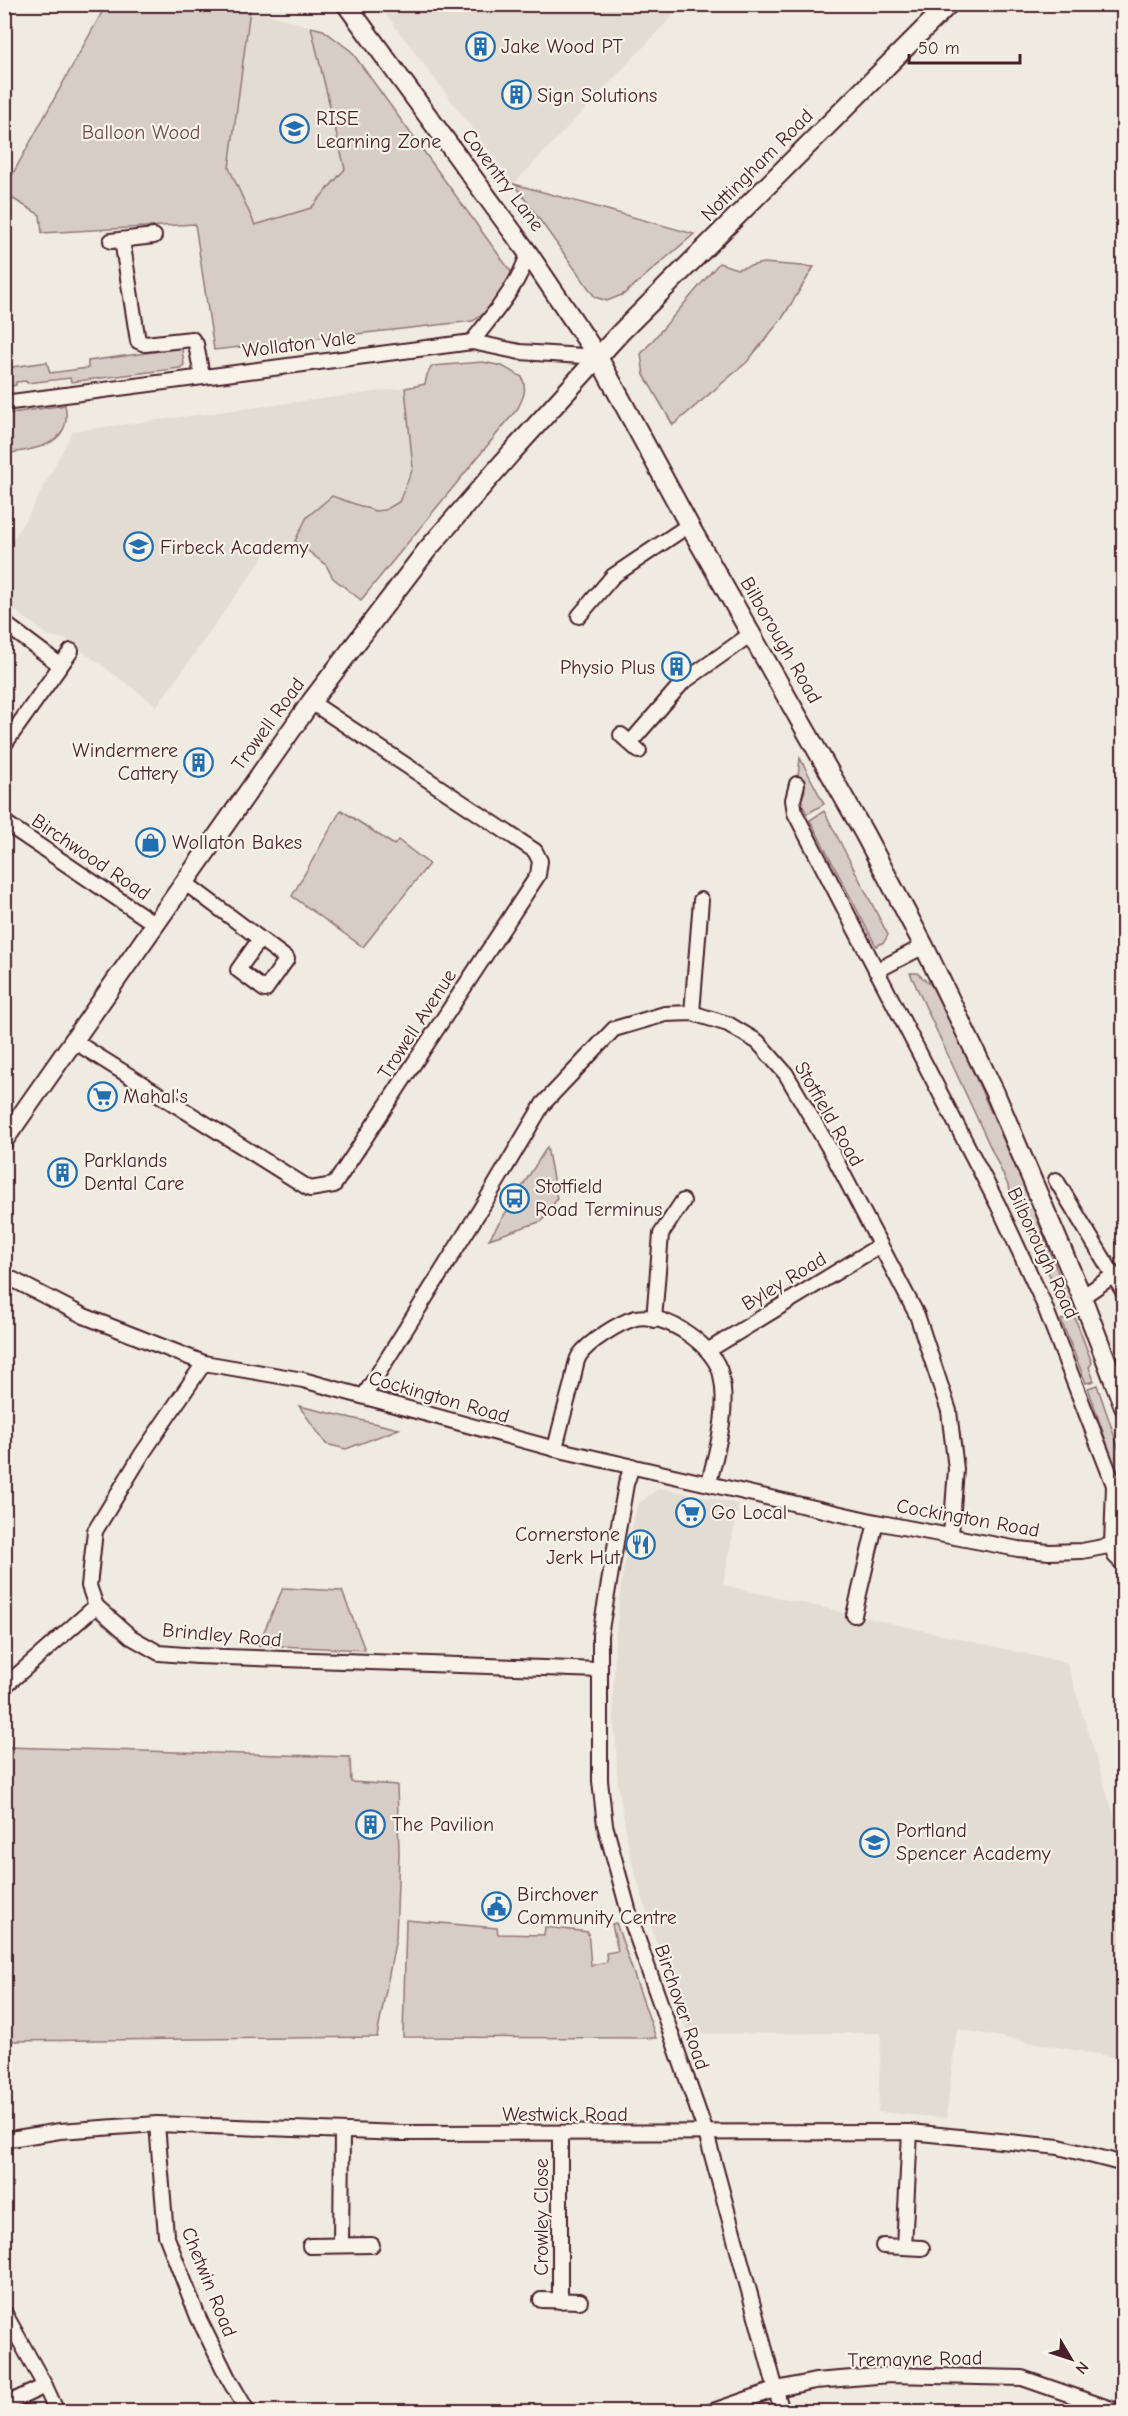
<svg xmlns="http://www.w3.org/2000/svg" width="1128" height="2416" font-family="'Comic Neue',sans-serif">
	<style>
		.built { fill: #e3dcd2 }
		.green { fill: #d8cdc6; stroke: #917678; stroke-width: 1.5 }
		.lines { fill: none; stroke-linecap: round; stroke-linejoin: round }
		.minor-casing { stroke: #4a1f2b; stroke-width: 18 }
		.major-casing { stroke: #4a1f2b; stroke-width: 22 }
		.minor { stroke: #f7f3e8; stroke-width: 14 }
		.major { stroke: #f7f3e8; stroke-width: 18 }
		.labels { text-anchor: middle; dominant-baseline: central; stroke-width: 4.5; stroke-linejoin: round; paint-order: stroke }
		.poi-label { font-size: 20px; fill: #4a1f2b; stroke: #f7f3e8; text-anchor: start }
		.park-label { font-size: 20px; fill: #6e4a52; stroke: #f7f3e8 }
		.street-label { font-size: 20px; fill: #4a1f2b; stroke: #f7f3e8 }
	</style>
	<rect width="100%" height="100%" fill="#f0ebe0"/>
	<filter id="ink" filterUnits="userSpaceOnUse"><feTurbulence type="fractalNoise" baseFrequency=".0167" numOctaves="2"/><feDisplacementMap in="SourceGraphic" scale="12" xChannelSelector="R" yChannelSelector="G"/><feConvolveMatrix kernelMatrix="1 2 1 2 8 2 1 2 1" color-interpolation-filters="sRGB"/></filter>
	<g filter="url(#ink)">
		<g class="built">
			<path d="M379 5H683L514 184Z"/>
			<path d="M250 9 323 30 372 210 251 241 229 168Z"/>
			<path d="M412 387 454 469 361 589 301 546 292 556 272 545 157 706 66 639 49 636 5 603 4 553 29 514 73 431Z"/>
			<path d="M659 1488 739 1504 723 1585 1067 1663 1123 1845V2059L957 2029 946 2118 878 2112 881 2033 688 2034 665 1971 631 1860 618 1785 613 1699 615 1643 621 1583 637 1505Z"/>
		</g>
		<g class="green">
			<path d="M106 5H240L250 9 229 168 255 225 311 208 345 169 311 27 323 30 351 51 514 276 486 312 473 321 214 350 195 224 42 233 40 215 5 194V188Z"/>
			<path d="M514 184 694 234 624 294 607 301 595 297Z"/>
			<path d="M719 263 737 269 763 263 814 267 783 317 747 362 673 425 644 375 641 354Z"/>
			<path d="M182 348 184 365 180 368 71 382 70 378 27 383 26 381 16 382V385L5 387V368L47 362 50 373 88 368V361Z"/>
			<path d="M483 362 502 366 522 377C527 390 524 396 518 408L361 600 333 578 326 565 295 541 307 517 332 496 375 511 385 510 399 502 413 468 405 388 425 384 427 375 432 366Z"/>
			<path d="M65 405C74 446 34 449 5 454V414Z"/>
			<path d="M800 758 824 804 807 814 801 801 805 790 798 777Z"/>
			<path d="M341 810 394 845 398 840 429 864 363 947 292 896Z"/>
			<path d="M824 811 888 935 884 942 876 946 810 820Z"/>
			<path d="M910 973H917L931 985 956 1034 1021 1179 1046 1241 1092 1363 1089 1367 1094 1381 1086 1383 1061 1320 1065 1319 1068 1315Z"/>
			<path d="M547 1147 557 1199 542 1221 489 1239Z"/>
			<path d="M1097 1385 1123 1461V1491L1088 1388Z"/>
			<path d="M299 1406 399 1429 346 1449 326 1444Z"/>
			<path d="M283 1588 342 1591 365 1650 258 1645Z"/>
			<path d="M5 1747 350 1757 351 1782 397 1785 399 1853 396 1938 377 2037 5 2041Z"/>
			<path d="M406 1920 497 1928 498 1934 544 1935 545 1927 588 1932 591 1965 607 1962 606 1953 618 1951 612 1924 616 1923 656 2038 403 2037Z"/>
		</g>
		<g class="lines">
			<defs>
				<g id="minor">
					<path d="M122 240 138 341 145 344 192 339 196 344 202 376"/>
					<path d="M111 241 154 236"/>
					<path d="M472 342C493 314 519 286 528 253"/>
					<path d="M4 403 472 342 520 352 598 357"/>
					<path d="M579 616 613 576 689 525"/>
					<path d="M4 623 60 665"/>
					<path d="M621 735 639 751"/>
					<path d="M630 743 682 683 751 634"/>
					<path d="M4 745 71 651"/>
					<path d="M797 784 793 800 795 813 998 1205 1043 1302 1114 1485 1112 1546 1115 1556 1124 1565"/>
					<path d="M4 822 155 924"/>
					<path d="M184 882 287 959 265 990 238 970 260 939"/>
					<path d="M876 971 924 946"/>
					<path d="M692 1013 701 900"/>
					<path d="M72 1040 310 1189 334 1185 538 875 540 861 535 851 311 702"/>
					<path d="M1056 1180 1124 1293"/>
					<path d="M4 1275 84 1316 204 1363 303 1380 555 1449 876 1522 1018 1549 1049 1552 1082 1551 1124 1543"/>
					<path d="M1082 1297 1114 1275"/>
					<path d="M654 1320 661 1234 683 1201"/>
					<path d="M709 1350 879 1246"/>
					<path d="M204 1363 142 1454 95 1531 89 1586 96 1606 131 1637 159 1653 197 1656 600 1670"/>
					<path d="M364 1396 485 1202 543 1104 614 1029 665 1014 692 1013 728 1024 758 1042 786 1074 832 1153 917 1315 949 1411 956 1469 951 1535"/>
					<path d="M555 1449C560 1427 566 1405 572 1383 574 1375 575 1363 579 1356 588 1342 620 1322 636 1318 666 1312 715 1346 721 1375 729 1412 717 1448 709 1483"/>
					<path d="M632 1466 626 1484 600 1635V1781L605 1825 631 1920 706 2133 782 2412"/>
					<path d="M854 1615 876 1522"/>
					<path d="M6 1685 96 1606"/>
					<path d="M157 2124 166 2235 198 2317 228 2378 248 2412"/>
					<path d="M4 2140 60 2131 157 2124 401 2133 910 2132 1059 2147 1124 2164"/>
					<path d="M341 2245 342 2132"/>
					<path d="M310 2246 372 2245"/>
					<path d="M883 2246 922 2248"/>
					<path d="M904 2247 910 2132"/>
					<path d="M541 2300 580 2301"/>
					<path d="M560 2301V2134"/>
					<path d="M4 2312 45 2386 57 2412"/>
					<path d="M4 2405 45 2386"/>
					<path d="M710 2412 777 2389 815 2381 890 2375 1022 2378 1120 2412"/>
				</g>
				<g id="major">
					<path d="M346 4 528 253 598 357 689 525 864 833 924 946 995 1093 1082 1297 1124 1407"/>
					<path d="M4 1140 311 702 427 550 512 452 620 333 949 4"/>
				</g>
			</defs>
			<use href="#minor" class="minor-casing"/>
			<use href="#major" class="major-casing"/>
			<use href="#minor" class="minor"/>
			<use href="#major" class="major"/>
		</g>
	</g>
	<defs>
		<symbol id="building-ring" viewBox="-11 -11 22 22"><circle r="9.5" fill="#f7f3e8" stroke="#1f6fb2" stroke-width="1.5"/><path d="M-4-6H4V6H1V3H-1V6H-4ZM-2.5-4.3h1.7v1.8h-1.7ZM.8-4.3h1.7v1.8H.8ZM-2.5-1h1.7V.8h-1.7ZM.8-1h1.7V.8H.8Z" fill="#1f6fb2"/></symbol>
		<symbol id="school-ring" viewBox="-11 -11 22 22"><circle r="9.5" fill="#f7f3e8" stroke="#1f6fb2" stroke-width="1.5"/><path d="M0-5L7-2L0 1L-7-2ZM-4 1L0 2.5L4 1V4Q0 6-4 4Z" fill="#1f6fb2"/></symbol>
		<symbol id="shop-ring" viewBox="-11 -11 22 22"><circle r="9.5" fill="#f7f3e8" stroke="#1f6fb2" stroke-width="1.5"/><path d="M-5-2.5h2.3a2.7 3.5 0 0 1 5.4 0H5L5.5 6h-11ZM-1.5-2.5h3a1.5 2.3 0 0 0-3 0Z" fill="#1f6fb2"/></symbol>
		<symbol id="supermarket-ring" viewBox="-11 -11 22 22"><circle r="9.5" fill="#f7f3e8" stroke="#1f6fb2" stroke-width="1.5"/><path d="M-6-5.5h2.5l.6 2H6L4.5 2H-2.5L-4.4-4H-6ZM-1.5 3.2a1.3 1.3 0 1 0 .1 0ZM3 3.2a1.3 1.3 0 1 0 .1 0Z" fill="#1f6fb2"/></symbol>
		<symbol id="bus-ring" viewBox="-11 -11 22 22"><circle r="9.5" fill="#f7f3e8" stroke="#1f6fb2" stroke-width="1.5"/><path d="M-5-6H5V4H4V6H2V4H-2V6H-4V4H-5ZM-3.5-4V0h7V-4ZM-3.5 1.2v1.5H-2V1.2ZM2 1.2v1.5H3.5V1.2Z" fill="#1f6fb2"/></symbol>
		<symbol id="restaurant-ring" viewBox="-11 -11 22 22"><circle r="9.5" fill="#f7f3e8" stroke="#1f6fb2" stroke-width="1.5"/><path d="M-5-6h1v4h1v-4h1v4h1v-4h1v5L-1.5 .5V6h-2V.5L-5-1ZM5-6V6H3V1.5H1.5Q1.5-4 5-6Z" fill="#1f6fb2"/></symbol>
		<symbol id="civic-ring" viewBox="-11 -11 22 22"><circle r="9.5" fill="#f7f3e8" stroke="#1f6fb2" stroke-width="1.5"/><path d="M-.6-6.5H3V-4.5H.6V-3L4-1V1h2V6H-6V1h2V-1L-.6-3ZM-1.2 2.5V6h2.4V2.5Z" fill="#1f6fb2"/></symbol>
	</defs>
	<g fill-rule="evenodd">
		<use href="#building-ring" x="464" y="30" width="33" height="33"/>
		<use href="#building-ring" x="500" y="78" width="33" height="33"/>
		<use href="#school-ring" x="278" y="112" width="33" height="33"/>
		<use href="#school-ring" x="122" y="530" width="33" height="33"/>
		<use href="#building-ring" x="660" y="650" width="33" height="33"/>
		<use href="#building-ring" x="182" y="746" width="33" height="33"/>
		<use href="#shop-ring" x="134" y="826" width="33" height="33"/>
		<use href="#supermarket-ring" x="86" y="1080" width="33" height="33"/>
		<use href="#building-ring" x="46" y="1156" width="33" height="33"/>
		<use href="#bus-ring" x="498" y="1182" width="33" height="33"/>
		<use href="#supermarket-ring" x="674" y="1496" width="33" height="33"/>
		<use href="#restaurant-ring" x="624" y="1528" width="33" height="33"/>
		<use href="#building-ring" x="354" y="1808" width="33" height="33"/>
		<use href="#school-ring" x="858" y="1826" width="33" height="33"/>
		<use href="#civic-ring" x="480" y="1890" width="33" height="33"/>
	</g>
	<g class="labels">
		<g class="poi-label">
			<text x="501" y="46">Jake Wood PT</text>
			<text x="537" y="95">Sign Solutions</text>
			<text x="316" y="118">RISE<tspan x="316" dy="23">Learning Zone</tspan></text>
			<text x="160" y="547">Firbeck Academy</text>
			<text x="655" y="667" text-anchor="end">Physio Plus</text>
			<text x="178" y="750" text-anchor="end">Windermere<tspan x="178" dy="23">Cattery</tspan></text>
			<text x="172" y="842">Wollaton Bakes</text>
			<text x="123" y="1096">Mahal's</text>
			<text x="84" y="1160">Parklands<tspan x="84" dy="23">Dental Care</tspan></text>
			<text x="535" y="1186">Stotfield<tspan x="535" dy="23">Road Terminus</tspan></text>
			<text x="711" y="1512">Go Local</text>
			<text x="620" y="1534" text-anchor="end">Cornerstone<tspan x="620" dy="23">Jerk Hut</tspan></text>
			<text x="392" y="1824">The Pavilion</text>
			<text x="896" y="1830">Portland<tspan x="896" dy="23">Spencer Academy</tspan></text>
			<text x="517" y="1894">Birchover<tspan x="517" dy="23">Community Centre</tspan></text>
		</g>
		<g class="park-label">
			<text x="141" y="132">Balloon Wood</text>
		</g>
		<g class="street-label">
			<text transform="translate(757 165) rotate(-45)">Nottingham Road</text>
			<text transform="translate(503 180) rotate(53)">Coventry Lane</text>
			<text transform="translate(299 344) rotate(-7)">Wollaton Vale</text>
			<text transform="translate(781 640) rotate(60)">Bilborough Road</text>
			<text transform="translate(268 724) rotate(-54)">Trowell Road</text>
			<text transform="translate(91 857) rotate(34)">Birchwood Road</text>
			<text transform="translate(417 1024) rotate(-57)">Trowell Avenue</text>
			<text transform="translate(829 1114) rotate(60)">Stotfield Road</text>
			<text transform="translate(1043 1253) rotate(65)">Bilborough Road</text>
			<text transform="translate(784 1281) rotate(-31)">Byley Road</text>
			<text transform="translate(439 1397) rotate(16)">Cockington Road</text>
			<text transform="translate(968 1518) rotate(10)">Cockington Road</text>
			<text transform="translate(222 1635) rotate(5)">Brindley Road</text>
			<text transform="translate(682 2007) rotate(71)">Birchover Road</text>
			<text x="565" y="2114">Westwick Road</text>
			<text transform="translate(541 2217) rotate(-90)">Crowley Close</text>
			<text transform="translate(209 2282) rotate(68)">Chetwin Road</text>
			<text transform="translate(915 2359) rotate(-1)">Tremayne Road</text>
		</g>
	</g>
	<rect width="1128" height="2416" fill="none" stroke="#f7f3e8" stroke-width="24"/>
	<rect x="12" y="12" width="1104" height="2392" fill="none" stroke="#4a1f2b" stroke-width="2" filter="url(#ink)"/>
	<g transform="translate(1071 2359) rotate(129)" stroke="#f7f3e8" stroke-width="4.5" paint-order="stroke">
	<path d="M0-4.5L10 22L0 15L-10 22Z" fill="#4a1f2b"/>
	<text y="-9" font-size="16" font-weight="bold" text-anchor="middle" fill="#4a1f2b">N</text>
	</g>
	<path d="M909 54v9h111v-9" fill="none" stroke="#4a1f2b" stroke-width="3"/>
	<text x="918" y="54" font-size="18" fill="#4a1f2b" stroke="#f7f3e8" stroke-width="4.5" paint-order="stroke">50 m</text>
</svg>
